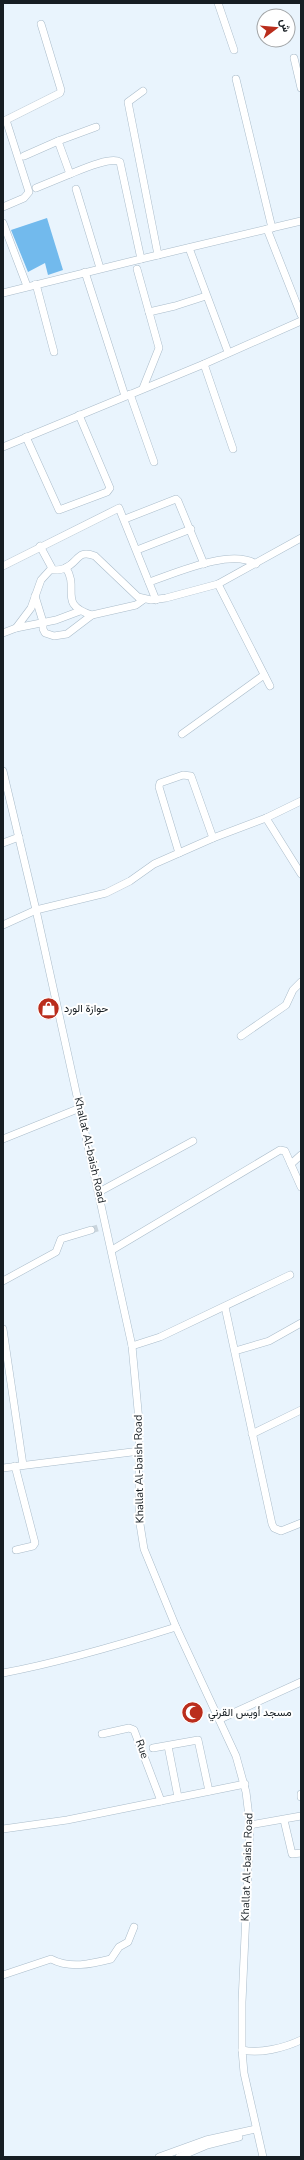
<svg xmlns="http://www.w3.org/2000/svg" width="304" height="2160" font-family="'Nunito Sans',Vazirmatn,sans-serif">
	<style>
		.forest { fill: #72baed }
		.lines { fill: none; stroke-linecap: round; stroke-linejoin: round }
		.minor-tunnel { stroke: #c9d4dc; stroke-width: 7; stroke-dasharray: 7 3.5; stroke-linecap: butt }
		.minor-casing { stroke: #aabcca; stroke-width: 8 }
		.minor { stroke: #fff; stroke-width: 7 }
		.labels { text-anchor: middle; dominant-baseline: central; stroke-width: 4; stroke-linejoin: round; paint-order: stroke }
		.poi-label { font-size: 11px; fill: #161d22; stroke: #fff; text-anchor: start }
		.street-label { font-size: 11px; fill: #161d22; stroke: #fff }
	</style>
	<rect width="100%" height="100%" fill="#e9f4fd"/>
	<path class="forest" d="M47 218 63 270 48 275 45 263 28 272 11 230Z"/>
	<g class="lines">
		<path class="minor-tunnel" d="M91 1230 101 1227"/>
		<defs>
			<g id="minor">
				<path d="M218 3 234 50"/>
				<path d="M294 58 301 88"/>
				<path d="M236 79 272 228"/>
				<path d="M143 91 128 102 158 255 301 221"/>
				<path d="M24 156 58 141"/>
				<path d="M36 188 70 174"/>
				<path d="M76 189 100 268"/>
				<path d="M3 207 24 198 29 192 6 120 60 93 61 90 41 24"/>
				<path d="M3 223 27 286"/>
				<path d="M267 229 301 315"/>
				<path d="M189 248 228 352"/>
				<path d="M141 259 158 255"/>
				<path d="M137 269 159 348 143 388"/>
				<path d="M85 272 125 396"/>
				<path d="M36 284 54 352"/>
				<path d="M3 293 141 259 120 162C111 156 80 170 70 174L58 141 96 127"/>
				<path d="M149 312 175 306 206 296"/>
				<path d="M204 364 233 449"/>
				<path d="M130 394 154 462"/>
				<path d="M26 437 59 510 107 492 110 488 79 415"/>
				<path d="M3 447 204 364 301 321"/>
				<path d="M125 519 176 499 178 501 204 564"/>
				<path d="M40 546 53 570C56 570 62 570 65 568 79 562 77 549 95 556L138 597 151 600 166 598 218 584 301 538"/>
				<path d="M137 550 191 529"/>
				<path d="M3 566 119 508 156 600"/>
				<path d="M66 568C80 589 57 604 92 615"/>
				<path d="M51 569 41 580 31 608 16 628 56 620 80 611"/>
				<path d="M149 582C176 573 231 548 256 564"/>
				<path d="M218 584 270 686"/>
				<path d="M35 596 43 622V629L45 633 54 636 67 634 92 615 136 605 143 600"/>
				<path d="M3 633 16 628"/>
				<path d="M182 734 264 675"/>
				<path d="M3 771 36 910 132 1346 139 1421V1518L144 1549 176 1627 236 1756 246 1792 250 1825 242 2002V2050L244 2073 263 2157"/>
				<path d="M266 818 301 874"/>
				<path d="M3 843 19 837"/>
				<path d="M179 853 159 787 160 783 183 775 191 776 213 838"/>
				<path d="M3 925 36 910 106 893 130 881 154 864 213 838 266 818 301 801"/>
				<path d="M241 1036 286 1005 293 990 301 982"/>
				<path d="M3 1139 80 1108"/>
				<path d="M291 1164 301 1155"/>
				<path d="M99 1192 193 1141"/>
				<path d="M112 1250 280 1150 285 1151 301 1187"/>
				<path d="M3 1281 56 1252 61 1239 91 1230"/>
				<path d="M225 1307 272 1524 274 1528 281 1531 301 1523"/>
				<path d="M3 1329 23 1465"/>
				<path d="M132 1346 160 1337 290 1275"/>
				<path d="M235 1351 269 1341 301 1323"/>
				<path d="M252 1434 301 1410"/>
				<path d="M15 1466 35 1543 33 1546 16 1550"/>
				<path d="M3 1468 140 1451"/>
				<path d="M3 1673C62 1662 119 1645 176 1627"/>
				<path d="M220 1719 301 1682"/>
				<path d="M102 1734 129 1728 134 1730 161 1801"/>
				<path d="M168 1746 178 1797"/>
				<path d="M153 1748 198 1740 209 1791"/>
				<path d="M301 1794V1797"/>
				<path d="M284 1820 292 1854 301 1853"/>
				<path d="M250 1825 301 1816"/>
				<path d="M3 1829 67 1820 245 1784"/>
				<path d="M3 1975 51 1959C70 1969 91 1964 111 1959L119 1947 128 1942 134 1927"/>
				<path d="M242 2050C260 2054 284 2048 301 2040"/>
				<path d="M159 2157 206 2140 256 2129"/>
				<path d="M179 2157 207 2145 239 2137"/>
			</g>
		</defs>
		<use href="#minor" class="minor-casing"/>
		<use href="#minor" class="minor"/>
	</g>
	<defs>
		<symbol id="shop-disc" viewBox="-11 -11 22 22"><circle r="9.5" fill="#ba2d1c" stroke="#fff"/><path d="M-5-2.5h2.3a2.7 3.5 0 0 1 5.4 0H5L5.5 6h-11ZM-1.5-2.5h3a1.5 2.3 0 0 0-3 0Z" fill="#fff"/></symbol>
		<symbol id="mosque-disc" viewBox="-11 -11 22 22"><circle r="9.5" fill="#ba2d1c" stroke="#fff"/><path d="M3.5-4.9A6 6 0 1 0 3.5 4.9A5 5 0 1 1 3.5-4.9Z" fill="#fff"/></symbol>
	</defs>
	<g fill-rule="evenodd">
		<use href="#shop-disc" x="36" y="996" width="25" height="25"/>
		<use href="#mosque-disc" x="180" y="1700" width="25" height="25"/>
	</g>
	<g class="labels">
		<g class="poi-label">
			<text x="64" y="1008">حوازة الورد</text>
			<text x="208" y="1712">مسجد أويس القرني</text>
		</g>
		<g class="street-label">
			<text transform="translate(90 1150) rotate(77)">Khallat Al-baish Road</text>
			<text transform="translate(139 1469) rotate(-91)">Khallat Al-baish Road</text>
			<text transform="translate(142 1749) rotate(70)">Rue</text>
			<text transform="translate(247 1867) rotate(-88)">Khallat Al-baish Road</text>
		</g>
	</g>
	<rect width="304" height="2160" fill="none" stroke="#161d22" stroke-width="8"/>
	<g transform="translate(276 28) rotate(74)"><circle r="19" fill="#ffffff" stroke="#a2a5a7"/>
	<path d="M0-3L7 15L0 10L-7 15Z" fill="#ba2d1c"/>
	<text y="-6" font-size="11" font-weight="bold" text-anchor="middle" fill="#161d22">ش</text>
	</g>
</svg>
